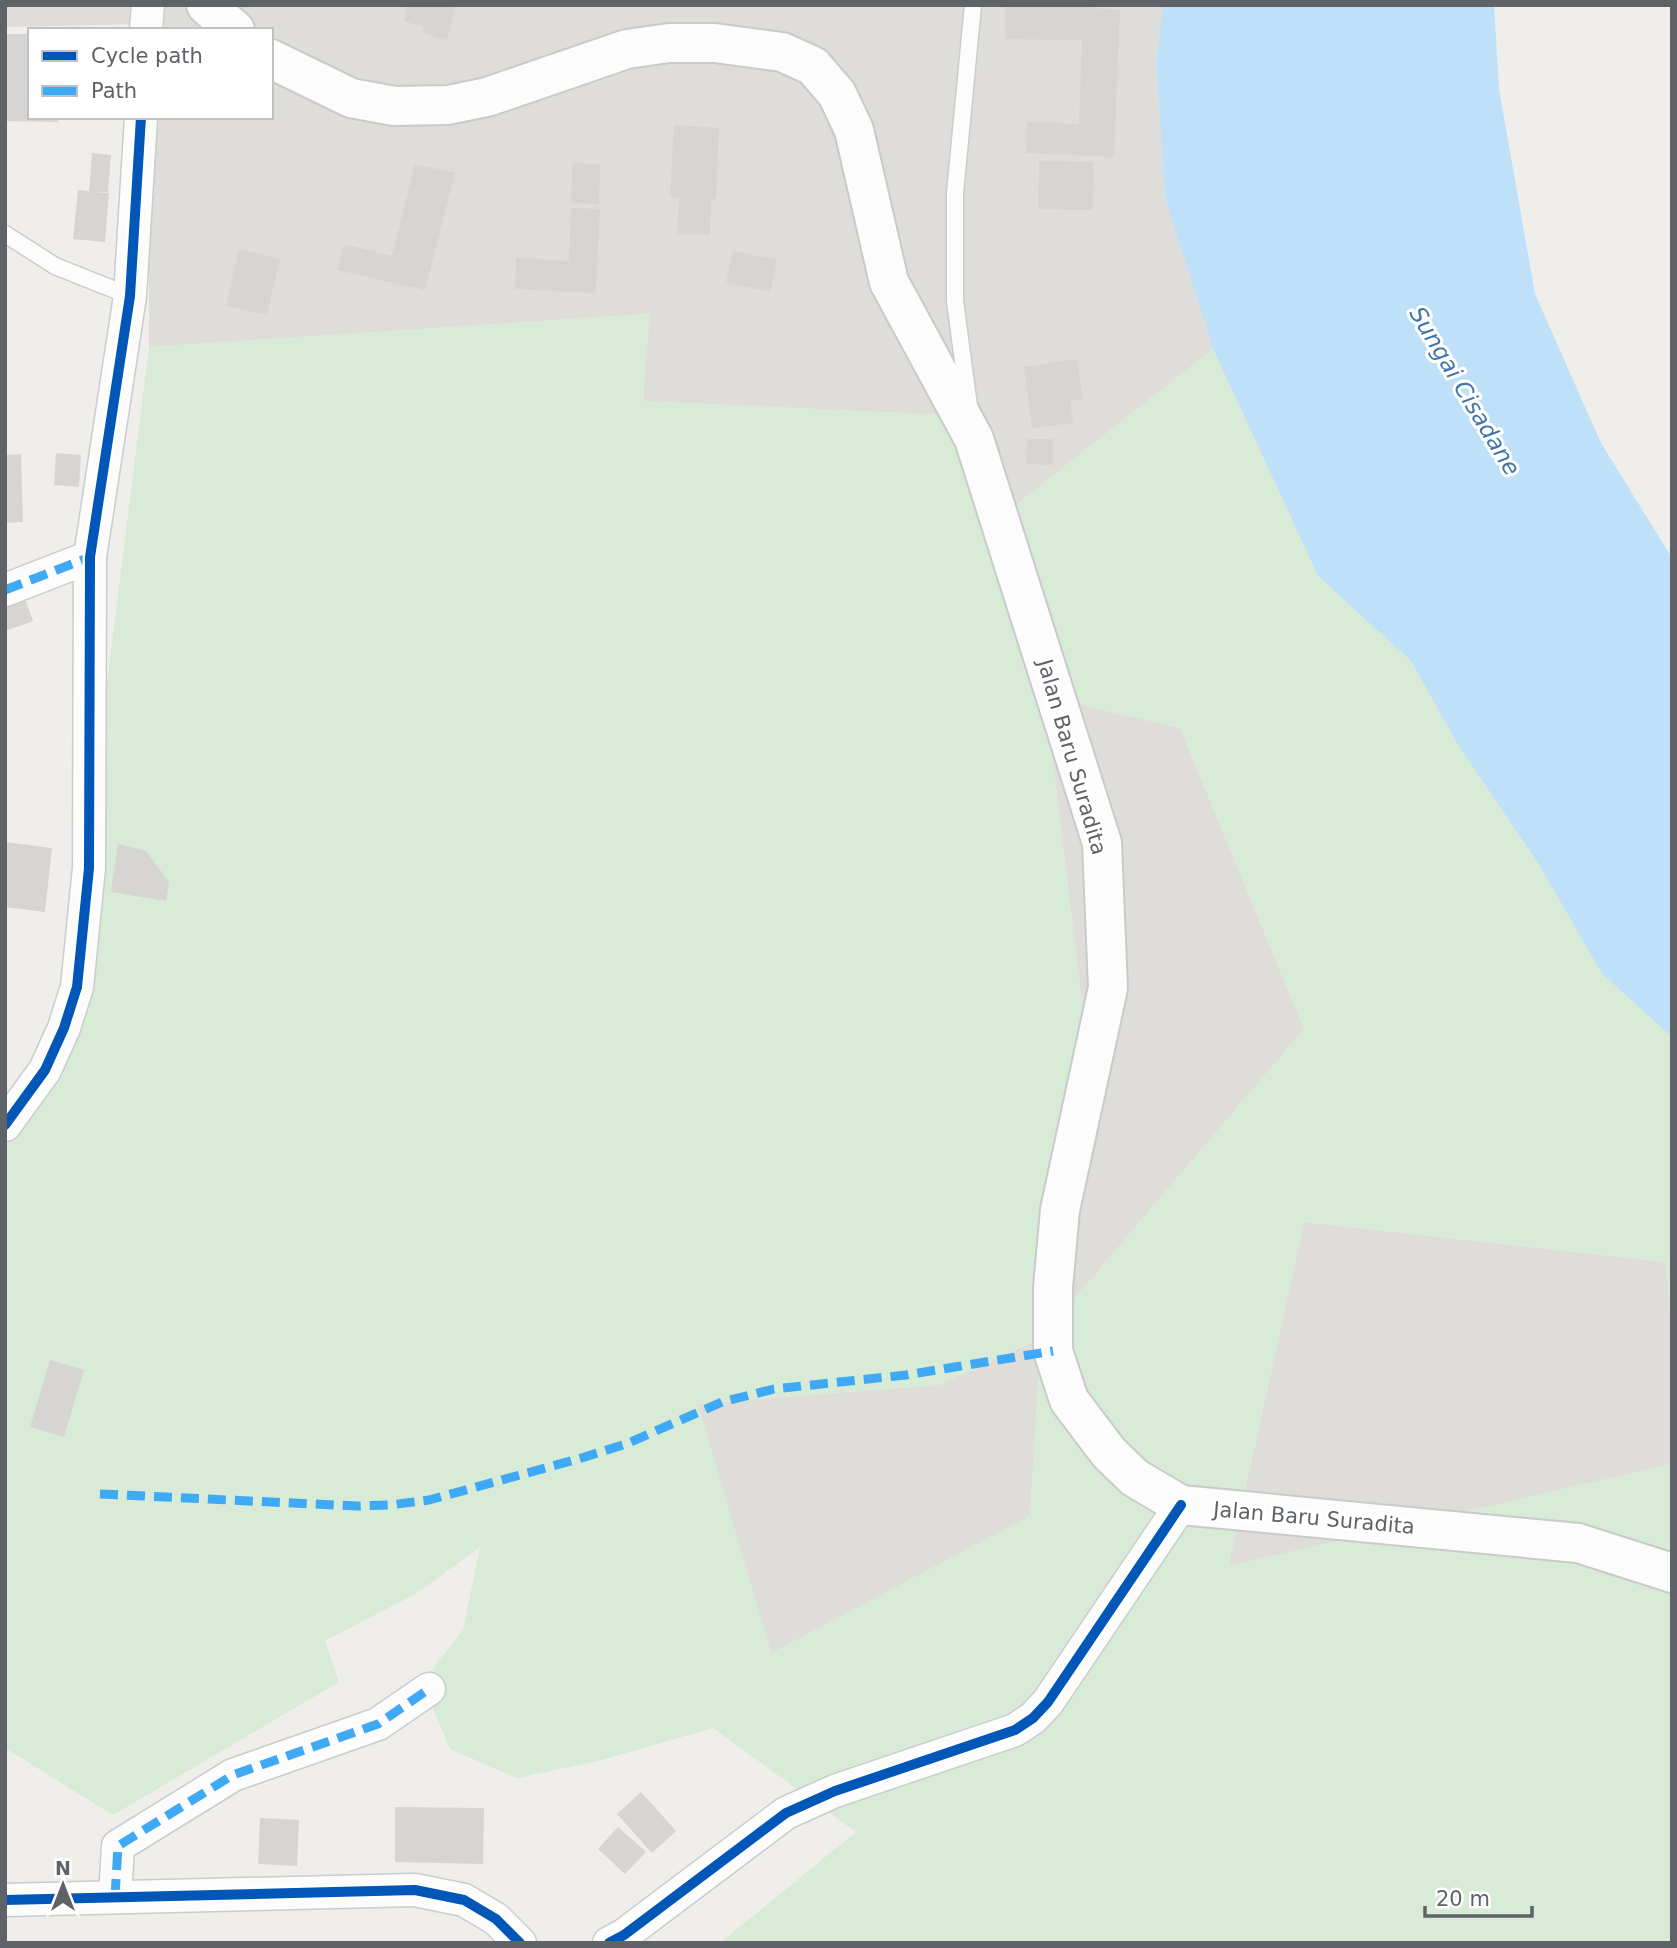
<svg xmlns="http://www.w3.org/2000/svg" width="1677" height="1948" font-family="'DejaVu Sans',sans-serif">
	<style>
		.industrial { fill: #dfddda }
		.green { fill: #d8ebd6; fill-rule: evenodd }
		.water { fill: #bfe0f9 }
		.building { fill: #d6d5d3 }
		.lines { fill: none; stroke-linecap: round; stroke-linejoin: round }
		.service-casing { stroke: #cbcccc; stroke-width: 19 }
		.minor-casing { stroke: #cbcccc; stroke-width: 35 }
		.secondary-casing { stroke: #cacacb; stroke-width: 42 }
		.service { stroke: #fdfcfc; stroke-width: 16 }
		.minor { stroke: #fdfcfc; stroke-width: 32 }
		.secondary { stroke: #fdfcfc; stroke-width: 38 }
		.quiet { stroke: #3fa9f5; stroke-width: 9; stroke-dasharray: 18 9; stroke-linecap: butt }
		.cycleway-casing { stroke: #fff; stroke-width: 15 }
		.cycleway { stroke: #0057b8; stroke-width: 10 }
		.labels { text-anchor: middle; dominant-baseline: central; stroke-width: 6; stroke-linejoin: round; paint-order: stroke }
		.street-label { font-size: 21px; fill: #5f6368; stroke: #fff }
		.water-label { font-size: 23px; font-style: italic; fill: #4174aa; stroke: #fff }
	</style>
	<rect width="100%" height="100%" fill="#efeeea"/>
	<g class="industrial">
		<path d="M5 5H1163L1156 63 1165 199 1213 349 1001 517 964 416 643 401 649 314 149 347V117H271V30H149V24L5 27Z"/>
		<path d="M1045 696 1180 728 1304 1029 1041 1338 1030 1516 771 1654 697 1403 939 1385 1089 1062Z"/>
		<path d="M1304 1222 1666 1262 1672 1340V1464L1228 1567Z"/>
	</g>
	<path class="green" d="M650 314 643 401 964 416 1001 517 1213 349 1318 576 1411 661 1458 745 1538 863 1602 974 1672 1037V1340L1666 1262 1304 1222 1228 1566 1672 1464V1943H720L856 1832 713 1728 598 1761 517 1778 450 1749 422 1682 463 1630 480 1547 417 1593 325 1641 339 1682 113 1815 5 1748V1099L58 1026 80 899 149 347ZM1045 696 1180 728 1304 1029 1042 1337 1089 1062ZM1041 1339 1030 1516 771 1653 698 1404 939 1385Z"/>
	<path class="water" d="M1163 5H1494L1499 89 1535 294 1601 443 1672 558V1037L1602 974 1538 863 1458 745 1411 661 1318 576 1213 349 1165 199 1156 63Z"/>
	<g class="building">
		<path d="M408 5H456L447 40 422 33 424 27 404 21Z"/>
		<path d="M1005 5H1093V8L1120 10 1114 157 1026 153 1027 122 1079 124 1082 40 1005 39Z"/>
		<path d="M5 34H30V117H58V122L5 121Z"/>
		<path d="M674 125 719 128 716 199H711L710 235 677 234 679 197H670Z"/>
		<path d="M92 153 111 155 108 192H95L109 193 105 242 73 239 78 190 89 191Z"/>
		<path d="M1039 161 1094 162 1093 210 1038 209Z"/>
		<path d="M572 163 600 164 599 204 571 203Z"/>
		<path d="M415 164 455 173 425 290 337 270 344 244 392 256Z"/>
		<path d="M571 208 600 209 596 293 515 289 516 258 569 261Z"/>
		<path d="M239 249 280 259 267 315 226 306Z"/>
		<path d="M733 251 777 260 770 292 726 282Z"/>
		<path d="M1077 359 1083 399 1070 401 1073 423 1032 428 1024 367Z"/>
		<path d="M1027 439H1053V465L1026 464Z"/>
		<path d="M56 453 81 455 79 487 54 485Z"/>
		<path d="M21 454 23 522 5 523V455Z"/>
		<path d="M21 588 33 621 5 631V594Z"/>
		<path d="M5 842 52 848 45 912 5 907Z"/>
		<path d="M118 844 146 851 169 882 166 901 111 892Z"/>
		<path d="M50 1360 84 1370 64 1437 30 1427Z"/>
		<path d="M641 1792 676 1831 652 1853 617 1814Z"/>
		<path d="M395 1807 484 1808 483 1864 395 1862Z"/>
		<path d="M260 1818 299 1820 297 1866 258 1864Z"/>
		<path d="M618 1827 646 1852 625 1874 598 1849Z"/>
	</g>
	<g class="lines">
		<defs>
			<g id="service">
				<path d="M5 234 55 266 130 296"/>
				<path d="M969 406 955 301V193L973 5"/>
			</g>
			<g id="minor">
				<path d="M146 30 148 5"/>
				<path d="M5 590 90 557"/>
				<path d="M5 1125 45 1070 64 1028 77 987 89 868 90 557 130 296 141 117"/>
				<path d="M115 1897 118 1846 233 1775 378 1724 429 1689"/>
				<path d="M5 1900 415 1890 464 1900 496 1919 520 1943"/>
				<path d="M609 1943 624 1935 786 1813 835 1791 1015 1730 1033 1718 1048 1702 1181 1505"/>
			</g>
			<g id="secondary">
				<path d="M206 5 235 30"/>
				<path d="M271 59 351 98 394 106 448 105 487 97 627 49 669 43H715L782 52 813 66 837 94 854 130 889 282 974 439 1102 843 1108 988 1060 1210 1053 1288V1351L1069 1400 1109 1453 1135 1478 1181 1505 1578 1543 1672 1573"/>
			</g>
		</defs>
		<use href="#service" class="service-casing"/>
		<use href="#minor" class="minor-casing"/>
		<use href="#secondary" class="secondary-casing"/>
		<use href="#service" class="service"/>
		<use href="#minor" class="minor"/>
		<use href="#secondary" class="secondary"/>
		<g class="quiet">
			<path d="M5 590 90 557"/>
			<path d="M100 1494 357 1506 390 1505 429 1500 578 1459 626 1444 722 1402 774 1389 906 1375 1053 1351"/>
			<path d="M115 1897 118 1846 233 1775 378 1724 429 1689"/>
		</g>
		<defs>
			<g id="cycleway">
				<path d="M5 1125 45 1070 64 1028 77 987 89 868 90 557 130 296 141 117"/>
				<path d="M5 1900 415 1890 464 1900 496 1919 520 1943"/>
				<path d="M609 1943 624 1935 786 1813 835 1791 1015 1730 1033 1718 1048 1702 1181 1505"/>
			</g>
		</defs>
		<use href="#cycleway" class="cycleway-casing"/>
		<use href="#cycleway" class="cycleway"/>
	</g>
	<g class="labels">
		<g class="street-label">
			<text transform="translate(1072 757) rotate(74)">Jalan Baru Suradita</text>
			<text transform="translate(1314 1518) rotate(5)">Jalan Baru Suradita</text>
		</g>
		<g class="water-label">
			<text transform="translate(1465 391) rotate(59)">Sungai Cisadane</text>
		</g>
	</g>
	<rect width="1677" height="1948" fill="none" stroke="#5f6368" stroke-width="14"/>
	<rect x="28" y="28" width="245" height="91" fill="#ffffff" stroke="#bfc1c3" stroke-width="2"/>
	<rect x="42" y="51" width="35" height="10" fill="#0057b8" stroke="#bfc1c3" stroke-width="2"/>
	<text x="91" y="63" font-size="21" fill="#5f6368">Cycle path</text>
	<rect x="42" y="86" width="35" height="10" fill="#3fa9f5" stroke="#bfc1c3" stroke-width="2"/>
	<text x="91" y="98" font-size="21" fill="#5f6368">Path</text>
	<g transform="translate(63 1885)" stroke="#ffffff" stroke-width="5" paint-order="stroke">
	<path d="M0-5L12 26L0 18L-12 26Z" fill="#5f6368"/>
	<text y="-10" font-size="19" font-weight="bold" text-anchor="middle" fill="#5f6368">N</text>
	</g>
	<path d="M1425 1906v10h107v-10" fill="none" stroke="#5f6368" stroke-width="3.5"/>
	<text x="1436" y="1906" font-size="21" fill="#5f6368" stroke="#ffffff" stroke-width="5" paint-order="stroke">20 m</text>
</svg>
